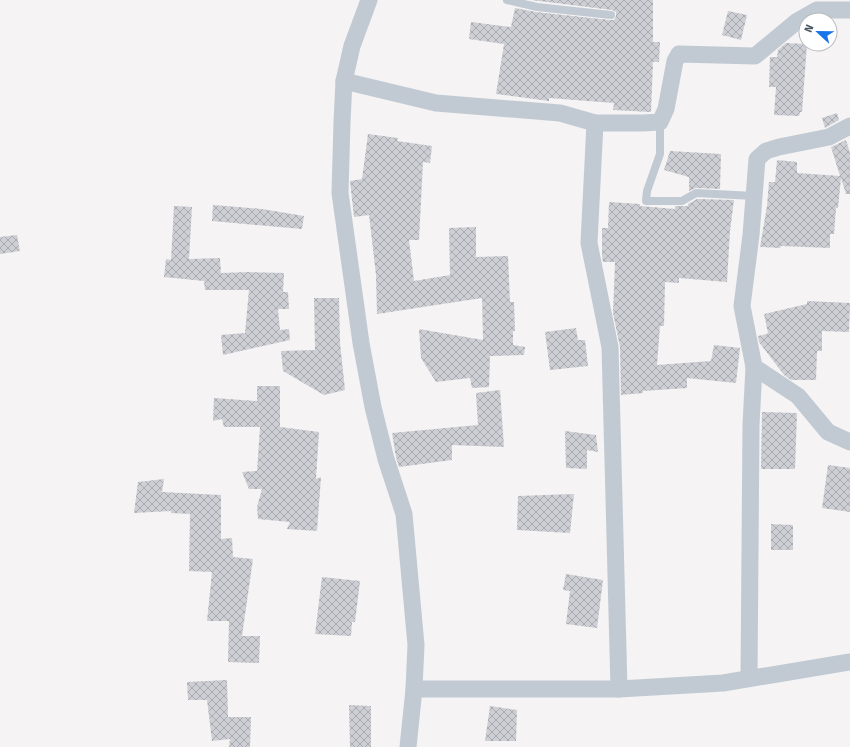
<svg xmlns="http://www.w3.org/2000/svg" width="850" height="747" font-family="'Fira Sans',sans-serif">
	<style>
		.building { fill: url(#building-cross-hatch) }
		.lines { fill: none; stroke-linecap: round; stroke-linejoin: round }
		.lane { stroke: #c1cad2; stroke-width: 8 }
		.street { stroke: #c1cad2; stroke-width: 17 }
	</style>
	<defs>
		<pattern id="building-cross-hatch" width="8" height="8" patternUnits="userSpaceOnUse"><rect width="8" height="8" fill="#cdcfd5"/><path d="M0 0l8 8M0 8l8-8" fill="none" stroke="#a8abb0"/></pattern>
	</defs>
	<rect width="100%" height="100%" fill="#f5f3f3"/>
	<g class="building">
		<path d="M531 0H653V42H660L659 62H653L651 112 613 110 614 103 549 98V101L496 94 504 44 469 39 471 22 511 27 515 8 536 12 610 20H614L616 16V12L612 10Z"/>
		<path d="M728 11 747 15 741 40 722 35Z"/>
		<path d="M786 43 807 44 802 112H800L799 116 774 115 776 87H769L770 57H777L778 50Z"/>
		<path d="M837 113 839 120 825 128 822 118Z"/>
		<path d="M368 134 398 138 397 141 432 146 430 163 423 162 419 240H409L414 281 450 275 449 228 476 227V257L508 256 510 302H514L515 331H513V345L525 347 524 355 490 356 489 387 472 388 470 378 436 382 421 358 419 329 483 340 482 298 377 314 376 275 369 215 354 217 350 181 362 179Z"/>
		<path d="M846 140 850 153V194H846L841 178 838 208H836L834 234H830V248L781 246 780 248 760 247 767 206 769 182H775L777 160 797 162V173L840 176 831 147Z"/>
		<path d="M670 151 721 154 720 189 696 188 689 191V177L664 170Z"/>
		<path d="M697 199 734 200 730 231 727 282 679 278V283L665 282 664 326H660L657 365 711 361 714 345 740 348 736 383 687 378V388L643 391V393L621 395 620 347 613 313 615 262H603L602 255V228H608L609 202 640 204V206L675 209V206H688V204Z"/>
		<path d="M213 205 262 209 304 216 302 229 212 221Z"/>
		<path d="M174 206 192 207 189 259 220 258 221 273 248 272 284 273 283 292H288L289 309H278L280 330 289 329 290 340 223 355 221 335 245 333 249 290H205L204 281 164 277 166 259 171 260Z"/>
		<path d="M17 235 20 251 0 254V237Z"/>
		<path d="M314 298H339L340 343 345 390 324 395 283 371 281 351 315 350Z"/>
		<path d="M807 301 850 303 849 332 822 331V351H817L816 380H791L784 375 759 342 758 336 767 334V333H768L764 314 807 304Z"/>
		<path d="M576 328 578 340H585L588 366 550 370 545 332Z"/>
		<path d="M257 386H280V427L319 432 316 479 321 477 317 531 287 529 290 522 258 519 257 507 262 489H249L242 472 257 471 260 427H224L222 419 213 421 214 398 257 401Z"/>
		<path d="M500 390 504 447 452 445V460L399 467 396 457 392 433 478 425 476 393Z"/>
		<path d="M762 412 797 413 795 469H761Z"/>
		<path d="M565 431 596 435 598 452 587 450V469L566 468Z"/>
		<path d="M828 465 850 468V512L822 508Z"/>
		<path d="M164 479 162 492 221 495V539L232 538 233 557 253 559 242 636H260L259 663 228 662 229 621H207L212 572 189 571 190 514 171 513V511L134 513 138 482Z"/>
		<path d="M574 494 570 533 517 530 518 496Z"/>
		<path d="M771 524 793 525V550H771Z"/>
		<path d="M566 574 603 580 597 628 566 624 570 591 563 590Z"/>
		<path d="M322 577 360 581 355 622H352L351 636 315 634Z"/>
		<path d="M227 680 228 717H251L250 747H229L230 739 212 741 207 700H188L187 682Z"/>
		<path d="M349 705 371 706V747H350Z"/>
		<path d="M490 706 517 710 516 741H485Z"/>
	</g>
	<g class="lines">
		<g class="lane">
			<path d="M507 0 537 7 611 15"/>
			<path d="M660 122V154L647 191 646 201H682L696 193 754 196"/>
		</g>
		<g class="street">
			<path d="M369 0 352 46 344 81 342 122 340 193 361 343 373 407 386 459 404 514 416 645 414 689 408 747"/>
			<path d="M344 81 436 103 560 113 595 123H643L660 122 666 109 675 61 679 54 755 56 796 22 817 10H850"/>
			<path d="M595 123 589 243 610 347 619 689"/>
			<path d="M754 367 798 396 828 432 850 442"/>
			<path d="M749 678 751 425 754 367 742 306 751 235 757 159 766 151 779 147 829 137 850 126"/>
			<path d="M414 689H619L723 683 850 662"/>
		</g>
	</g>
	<g transform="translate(818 32) rotate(292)"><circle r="19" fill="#ffffff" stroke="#b7bbc0"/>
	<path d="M0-3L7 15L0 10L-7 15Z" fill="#1a73e8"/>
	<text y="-6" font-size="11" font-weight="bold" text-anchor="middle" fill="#4a5661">N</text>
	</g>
</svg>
